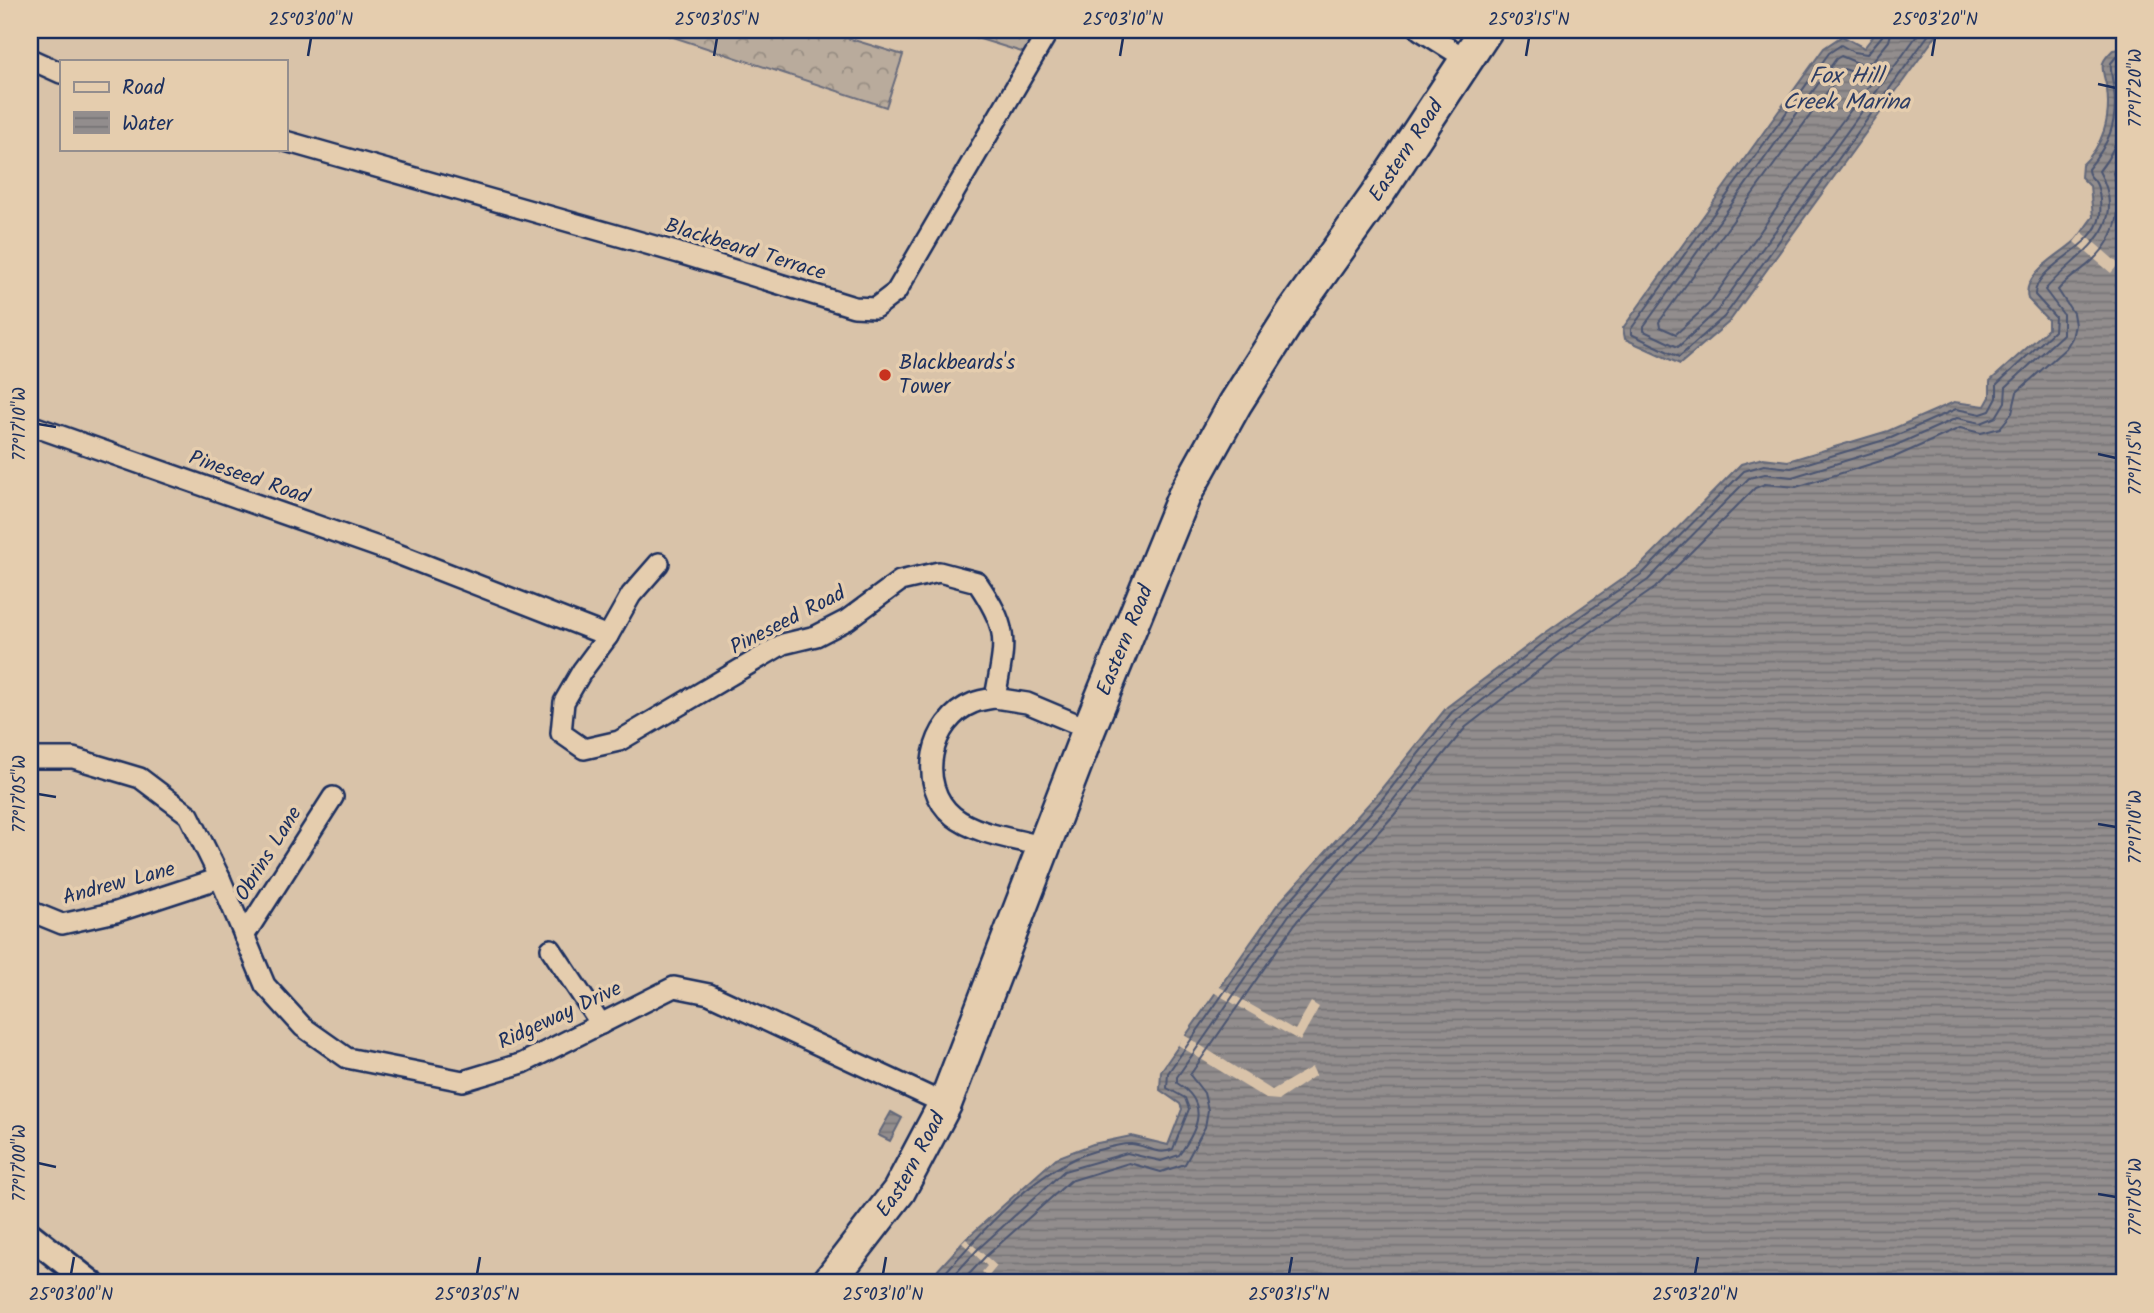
<svg xmlns="http://www.w3.org/2000/svg" width="2154" height="1313" font-family="Kalam,sans-serif">
	<style>
		.forest { fill: url(#forest-crowns); stroke: #6a6d7d; stroke-width: 2 }
		.water { fill: url(#water-rules); stroke: #62677a; stroke-width: 2 }
		.pier { fill: #d9c3a9 }
		.lines { fill: none; stroke-linecap: round; stroke-linejoin: round }
		.shore { stroke: #4b5571; stroke-width: 2 }
		.minor-casing { stroke: #1b2f5e; stroke-width: 24 }
		.tertiary-casing { stroke: #1b2f5e; stroke-width: 30 }
		.trunk-casing { stroke: #1b2f5e; stroke-width: 37 }
		.minor { stroke: #e5cdae; stroke-width: 19 }
		.tertiary { stroke: #e5cdae; stroke-width: 24 }
		.trunk { stroke: #e5cdae; stroke-width: 32 }
		.ticks { fill: none; stroke: #1b2f5e; stroke-width: 2.5 }
		.poi-dot { fill: #c8321e; stroke: #e5cdae; stroke-width: 2.5 }
		.labels { text-anchor: middle; dominant-baseline: central; stroke-width: 7; stroke-linejoin: round; paint-order: stroke }
		.street-label { font-size: 21px; fill: #1b2f5e; stroke: #e5cdae }
		.poi-label { font-size: 21px; fill: #1b2f5e; stroke: #e5cdae; text-anchor: start }
		.water-label { font-size: 23px; font-style: italic; fill: #2d3d65; stroke: #e5cdae }
		.neatline { fill: none; stroke: #1b2f5e; stroke-width: 2.5 }
		.ticks-label { font-size: 18px; text-anchor: middle; fill: #1b2f5e }
	</style>
	<defs>
		<pattern id="forest-crowns" width="20" height="18" patternUnits="userSpaceOnUse" patternTransform="scale(1.75)"><rect width="20" height="18" fill="#b9ab9c"/><path d="M2 6a3 3 0 1 1 6 0M12 15a3 3 0 1 1 6 0" fill="none" stroke="#968c82"/></pattern>
		<pattern id="water-rules" width="6" height="5" patternUnits="userSpaceOnUse" patternTransform="scale(1.75)"><rect width="6" height="5" fill="#928d8d"/><path d="M0 2.5h6" fill="none" stroke="#767476"/></pattern>
	</defs>
	<rect width="100%" height="100%" fill="#d9c3a9"/>
	<filter id="ink" filterUnits="userSpaceOnUse"><feTurbulence type="fractalNoise" baseFrequency=".0143" numOctaves="2"/><feDisplacementMap in="SourceGraphic" scale="14" xChannelSelector="R" yChannelSelector="G"/><feConvolveMatrix kernelMatrix="1 2 1 2 8 2 1 2 1" color-interpolation-filters="sRGB"/></filter>
	<g filter="url(#ink)">
		<g class="forest">
			<path d="M652 30H821L903 55 886 107Z"/>
			<path d="M951 30H1039L1025 53Z"/>
		</g>
		<g class="water">
			<path d="M1878 30H1940L1729 322 1680 364 1625 339 1623 328 1824 48 1842 36 1864 48Z"/>
			<path d="M2120 49 2124 52V1283H926L966 1239 1056 1158 1093 1144 1131 1136 1168 1145 1182 1109 1180 1104 1160 1090 1161 1071 1277 905 1374 798 1447 707 1545 633 1639 567 1741 464 1763 458 1788 461 1888 431 1954 402 1985 406 1990 397V381L2048 329V320L2028 299C2021 273 2061 255 2076 240 2082 233 2087 224 2093 217L2090 186 2081 177 2082 165C2103 146 2111 118 2107 90 2106 81 2101 71 2103 63 2105 57 2109 54 2113 50Z"/>
			<path d="M891 1112 902 1118 890 1141 878 1135Z"/>
		</g>
		<g class="pier">
			<path d="M2082 232 2119 264 2111 273 2074 242Z"/>
			<path d="M1218 986 1295 1030 1311 1002 1319 1007 1300 1041 1213 992Z"/>
			<path d="M1184 1035 1272 1090 1312 1067 1316 1075 1279 1100 1266 1099 1178 1045Z"/>
			<path d="M966 1239 997 1266 988 1277 982 1272 987 1266 962 1243Z"/>
		</g>
		<g class="lines">
			<g class="shore">
				<path d="M1883 30 1882 36 1867 54 1853 52 1841 45 1829 53 1631 329V334L1679 357 1724 317 1932 30"/>
				<path d="M1892 30 1889 41 1872 62 1860 64 1841 56 1836 59 1644 326V331L1678 347 1717 311 1921 30"/>
				<path d="M1844 69 1859 74 1873 73 1876 77 1786 195 1709 304 1676 334 1660 327 1659 322Z"/>
				<path d="M936 1283C977 1237 1034 1168 1095 1151 1106 1148 1121 1143 1132 1144 1147 1145 1158 1157 1173 1149L1189 1109 1185 1098 1167 1088 1168 1073 1282 909 1379 803 1452 712 1549 638 1643 573 1744 471 1764 465 1791 468 1891 438 1956 409 1981 414 1990 411 1997 398V384L2054 331 2055 317 2035 295C2034 266 2095 249 2100 216 2101 206 2100 191 2096 183 2092 176 2088 177 2088 169 2108 145 2118 124 2114 91 2113 81 2110 72 2111 63L2116 57H2124"/>
				<path d="M947 1283 978 1249 1064 1171 1127 1153 1161 1161 1179 1155C1199 1128 1209 1103 1177 1083V1077L1289 915 1386 809 1458 719 1554 645 1648 580 1749 478 1765 474 1792 477 1894 446 1957 418 1981 423 1996 417 2005 402 2006 387 2063 334V314L2045 290C2077 252 2132 231 2099 171 2125 139 2126 109 2119 69L2124 66"/>
				<path d="M961 1283 985 1257 1070 1181 1129 1163 1161 1172 1185 1164 1205 1127 1208 1110 1204 1093 1190 1075 1297 921 1394 815 1466 727 1560 654 1655 588 1755 488 1765 484 1796 487 1897 456 1960 428 1981 433 2000 428 2012 413 2017 392 2066 348 2072 338 2075 325 2073 313 2058 290C2068 278 2082 271 2093 260 2119 235 2124 207 2113 173L2124 152"/>
			</g>
			<defs>
				<g id="minor">
					<path d="M1420 30 1466 59"/>
					<path d="M30 59 61 73"/>
					<path d="M285 141 679 253 854 307 875 308 896 292 1049 30"/>
					<path d="M30 425 395 553 608 636"/>
					<path d="M659 563 631 595 608 636 582 671 564 702 561 733 584 749 619 741 783 644 816 636 847 620 900 581 939 572 977 582C1011 632 1005 641 995 698L1027 703 1089 729"/>
					<path d="M995 698C988 699 980 700 973 703 930 720 916 785 953 816 976 835 1018 839 1045 847"/>
					<path d="M30 758H73L140 778 189 815 220 878 265 985 303 1027 347 1058 463 1081 523 1063 674 987 709 994 945 1104"/>
					<path d="M30 911 62 924 116 912 220 878"/>
					<path d="M244 936 333 797"/>
					<path d="M551 949 601 1024"/>
				</g>
				<path id="tertiary" d="M30 1235 91 1283"/>
				<g id="trunk">
					<path id="s1" d="M828 1283 899 1191 945 1104 1089 729 1184 496 1235 404 1294 311 1379 192 1486 30"/>
				</g>
			</defs>
			<use href="#minor" class="minor-casing"/>
			<use href="#tertiary" class="tertiary-casing"/>
			<use href="#trunk" class="trunk-casing"/>
			<use href="#minor" class="minor"/>
			<use href="#tertiary" class="tertiary"/>
			<use href="#trunk" class="trunk"/>
		</g>
	</g>
	<path class="ticks" d="M308 56 311 38M714 56 717 38M1120 56 1123 38M1526 56 1529 38M1932 56 1935 38M2098 84 2116 88M38 424 56 427M2098 454 2116 458M38 794 56 797M2098 824 2116 827M38 1163 56 1167M2098 1194 2116 1197M71 1274 74 1257M477 1274 480 1257M883 1274 886 1257M1289 1274 1292 1257M1695 1274 1698 1257"/>
	<circle class="poi-dot" cx="885" cy="375" r="7"/>
	<g class="labels">
		<g class="street-label">
			<text stroke="none"><textPath href="#s1" startOffset="1279">Eastern Road</textPath></text>
			<text transform="translate(745 250) rotate(17)">Blackbeard Terrace</text>
			<text transform="translate(249 478) rotate(19)">Pineseed Road</text>
			<text transform="translate(788 621) rotate(-27)">Pineseed Road</text>
			<text stroke="none"><textPath href="#s1" startOffset="712">Eastern Road</textPath></text>
			<text transform="translate(269 854) rotate(-58)">Obrins Lane</text>
			<text transform="translate(119 884) rotate(-15)">Andrew Lane</text>
			<text transform="translate(560 1016) rotate(-25)">Ridgeway Drive</text>
			<text stroke="none"><textPath href="#s1" startOffset="145">Eastern Road</textPath></text>
		</g>
		<g class="poi-label">
			<text x="899" y="363">Blackbeards's<tspan x="899" dy="24">Tower</tspan></text>
		</g>
		<g class="water-label">
			<text x="1846" y="77">Fox Hill<tspan x="1846" dy="26">Creek Marina</tspan></text>
		</g>
	</g>
	<rect width="2154" height="1313" fill="none" stroke="#e5cdae" stroke-width="77"/>
	<rect x="60" y="60" width="228" height="91" fill="#e5cdae" stroke="#948e8e" stroke-width="2"/>
	<rect x="74" y="82" width="35" height="10" fill="#e5cdae" stroke="#948e8e" stroke-width="2"/>
	<text x="122" y="94" font-size="21" fill="#1b2f5e">Road</text>
	<rect x="74" y="112" width="35" height="21" fill="url(#water-rules)" stroke="#948e8e" stroke-width="2"/>
	<text x="122" y="130" font-size="21" fill="#1b2f5e">Water</text>
	<rect x="38" y="38" width="2078" height="1236" class="neatline"/>
	<g class="ticks-label">
		<text x="311" y="25">25°03'00"N</text>
		<text x="717" y="25">25°03'05"N</text>
		<text x="1123" y="25">25°03'10"N</text>
		<text x="1529" y="25">25°03'15"N</text>
		<text x="1935" y="25">25°03'20"N</text>
		<text transform="translate(2135 88) rotate(-90)" y="6">77°17'20"W</text>
		<text transform="translate(19 424) rotate(-90)" y="6">77°17'10"W</text>
		<text transform="translate(2135 458) rotate(-90)" y="6">77°17'15"W</text>
		<text transform="translate(19 794) rotate(-90)" y="6">77°17'05"W</text>
		<text transform="translate(2135 827) rotate(-90)" y="6">77°17'10"W</text>
		<text transform="translate(19 1163) rotate(-90)" y="6">77°17'00"W</text>
		<text transform="translate(2135 1197) rotate(-90)" y="6">77°17'05"W</text>
		<text x="71" y="1300">25°03'00"N</text>
		<text x="477" y="1300">25°03'05"N</text>
		<text x="883" y="1300">25°03'10"N</text>
		<text x="1289" y="1300">25°03'15"N</text>
		<text x="1695" y="1300">25°03'20"N</text>
	</g>
</svg>
